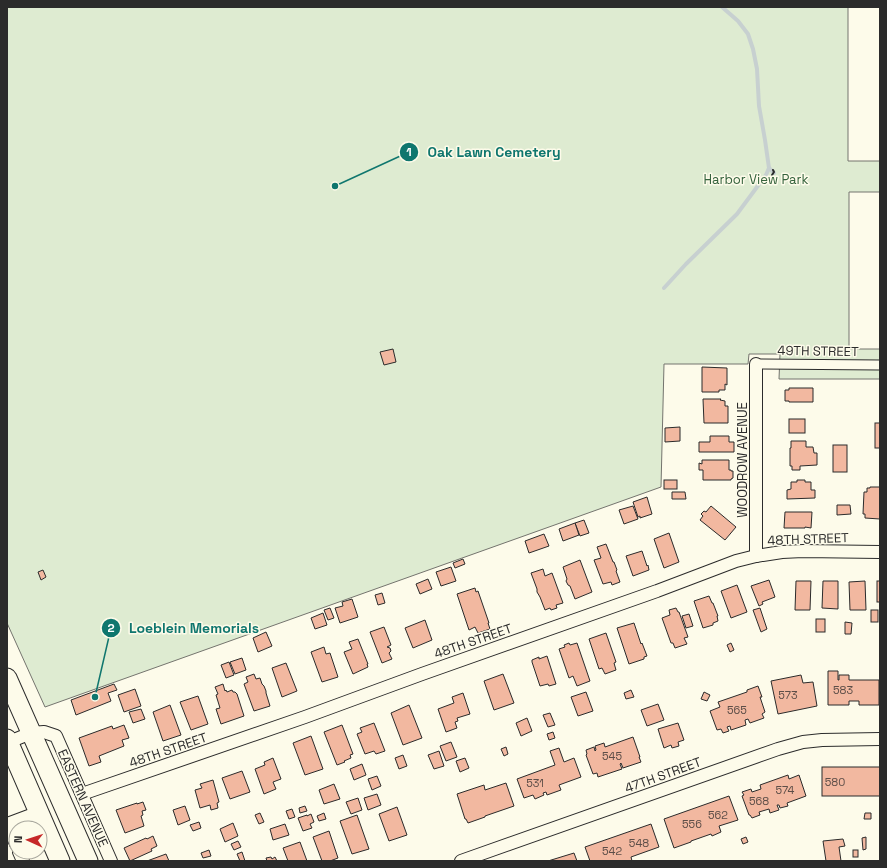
<svg xmlns="http://www.w3.org/2000/svg" width="887" height="868" font-family="'Space Grotesk',sans-serif">
	<style>
		.green { fill: #deebd1; stroke: #74746e }
		.lines { fill: none; stroke-linecap: round; stroke-linejoin: round }
		.stream { stroke: #c7d0d0; stroke-width: 4 }
		.building { fill: #f2b8a0; stroke: #2b2b2b }
		.pedestrian-casing { stroke: #2b2b2b; stroke-width: 11 }
		.minor-casing { stroke: #2b2b2b; stroke-width: 14 }
		.primary-casing { stroke: #2b2b2b; stroke-width: 21 }
		.pedestrian { stroke: #fdfbea; stroke-width: 9 }
		.minor { stroke: #fdfbea; stroke-width: 12 }
		.primary { stroke: #fdfbea; stroke-width: 19 }
		.wall { stroke: #2b2b2b; stroke-width: 2 }
		.labels { text-anchor: middle; dominant-baseline: central; stroke-width: 3; stroke-linejoin: round; paint-order: stroke }
		.number-label { font-size: 11px; fill: #5d4e48 }
		.park-label { font-size: 13px; fill: #34623c; stroke: #fdfbea }
		.street-label { font-size: 13px; fill: #2b2b2b; stroke: #fdfbea }
		.leader { fill: none; stroke: #0f766e; stroke-width: 1.5 }
		.callout-dot { fill: #0f766e; stroke: #fdfbea; stroke-width: 1.5 }
		.mark-label { font-size: 12px; text-anchor: middle; font-weight: bold; fill: #fff }
		.callout-label { font-size: 14px; text-anchor: middle; font-weight: bold; fill: #0f766e; stroke: #fdfbea; stroke-width: 3; stroke-linejoin: round; paint-order: stroke }
	</style>
	<rect width="100%" height="100%" fill="#fdfbea"/>
	<path class="green" d="M7 7H848V161H880V192H849V349H880V379H779L780 354H749L748 364H664L661 487 45 707 7 623Z"/>
	<g class="lines">
		<g class="stream">
			<path d="M769 168 774 173"/>
			<path d="M664 288 686 264 737 214 766 175 769 168 765 140 759 106 757 69 753 49 748 34 738 21 722 7"/>
		</g>
	</g>
	<g class="building">
		<path d="M393 349 396 362 384 365 380 352Z"/>
		<path d="M702 367 727 368V385L725 384V390H719V392H702Z"/>
		<path d="M789 388H813V402H789V401H785V390H789Z"/>
		<path d="M703 399H721L720 400 725 401V406H728V423H704Z"/>
		<rect x="789" y="419" width="16" height="14"/>
		<rect x="875" y="423" width="5" height="25"/>
		<path d="M680 427V441L665 442V428Z"/>
		<path d="M710 436H729V442H734V452H699V442H710Z"/>
		<path d="M791 441H806V447H813L814 453H817V465L800 466V470H792V466H790V448H791Z"/>
		<rect x="833" y="445" width="14" height="27"/>
		<path d="M702 460H729V470H731V471H733V478L731 479V480H703V470H699V463L702 464Z"/>
		<rect x="664" y="480" width="13" height="9"/>
		<path d="M797 480H805V482H811V490H815V498L787 499V490L791 489V482H797Z"/>
		<path d="M870 487H880V519L865 518V514H863L864 492H867V488H870Z"/>
		<path d="M672 492H685L686 499H672Z"/>
		<path d="M647 497 652 514 640 518V516L638 517 633 502Z"/>
		<path d="M837 505H850L851 514 837 515Z"/>
		<path d="M633 506 638 519 624 524 619 510Z"/>
		<path d="M711 506 736 527 725 540 700 520 703 516 701 514 704 511 706 512Z"/>
		<path d="M785 512H812L811 528 805 527V528H784Z"/>
		<path d="M584 520 589 533 580 536 575 523Z"/>
		<path d="M575 523 579 535 563 541 559 529Z"/>
		<path d="M669 533 679 562 664 568 654 539Z"/>
		<path d="M544 534 549 546 529 553 525 541Z"/>
		<path d="M606 544 613 562H614L617 570 616 571 620 582 612 585 611 582 603 584 594 560 601 558 597 547Z"/>
		<path d="M642 551 647 566 648 565 649 570 633 576 626 556Z"/>
		<path d="M463 559 465 564 455 568 453 563Z"/>
		<path d="M580 560 592 592 575 599 570 586 568 585 566 581 567 579 563 567Z"/>
		<path d="M451 567 456 581 441 586 436 572Z"/>
		<path d="M543 569 545 576 552 573 563 603 556 605 557 608 551 610 550 608 545 610 540 597 537 592V589L531 573Z"/>
		<path d="M43 570 46 577 41 580 38 572Z"/>
		<path d="M428 579 432 589 420 594 416 584Z"/>
		<path d="M769 580 775 597 762 602 763 604 759 606 751 586Z"/>
		<path d="M796 581H811L810 610H795Z"/>
		<path d="M823 581H838V609L822 608Z"/>
		<path d="M865 581 866 610H850L849 582Z"/>
		<rect x="877" y="581" width="3" height="21"/>
		<path d="M737 585 747 612 731 618 721 591Z"/>
		<path d="M475 588 476 592 478 591 489 623H488L490 629 478 633 475 627 469 630 457 594Z"/>
		<path d="M382 593 385 603 378 605 375 595Z"/>
		<path d="M709 596 712 603H713L718 616H717L718 621 713 623V625L703 628 694 601Z"/>
		<path d="M352 599 358 617 340 623 335 608 343 606 342 602Z"/>
		<path d="M330 608 334 618 328 620 324 610Z"/>
		<path d="M676 608 678 612H679L688 637 684 638 687 644 675 648 673 643H671L662 618 670 615 669 610Z"/>
		<path d="M760 608 767 629 761 632 753 610Z"/>
		<rect x="871" y="610" width="7" height="12"/>
		<path d="M323 613 327 625 315 629 311 618Z"/>
		<path d="M689 614 693 626 686 628 682 616Z"/>
		<rect x="816" y="619" width="9" height="13"/>
		<path d="M425 620 432 640 413 648 405 628Z"/>
		<path d="M845 622 852 623 851 634H845Z"/>
		<path d="M634 623 641 644 642 643 647 656 644 657V659L629 664 617 628Z"/>
		<path d="M384 627 391 645 387 647 390 648 391 651 389 653 392 659 382 663 370 632Z"/>
		<path d="M266 632 272 646 258 652 253 638Z"/>
		<path d="M606 633 616 662 614 663 616 670 605 674 602 668 599 669 589 639Z"/>
		<path d="M358 639 368 664H367L368 667 353 674 344 652 352 649 349 642Z"/>
		<path d="M569 643 570 645 577 643 590 681 577 686 573 676 569 678 559 649 565 647 564 645Z"/>
		<path d="M731 643 734 650 730 652 727 645Z"/>
		<path d="M324 647 326 654 330 653 338 677 322 682 311 652Z"/>
		<path d="M547 656 556 684 549 686 548 684 540 686 532 662V660L539 657V659Z"/>
		<path d="M242 658 246 670 235 674 230 662Z"/>
		<path d="M229 662 234 675 226 678 221 665Z"/>
		<path d="M286 663 297 691 282 697 272 668Z"/>
		<path d="M828 671H838V680H839V675H849V680H879V705H859V701H849V705H828Z"/>
		<path d="M254 674 256 679 260 678 262 684 264 686 266 691V693L270 706 254 711 244 684 248 682 246 677Z"/>
		<path d="M503 674 514 703 494 710 484 681Z"/>
		<path d="M801 675 803 683 813 682 817 706 778 714 771 681Z"/>
		<path d="M114 684 117 690 108 693 111 701 76 715 71 700Z"/>
		<path d="M223 684 225 691 226 690 227 692 232 690 233 692H235L237 694 244 716 221 724 216 709 220 708 216 695 218 694 215 687Z"/>
		<path d="M758 686 762 697H760L765 712 762 714 764 718 750 723 748 719 745 720 746 725 731 730 730 726 727 727 729 731 723 733 721 729 717 730 710 711 720 707 718 702 747 692V690Z"/>
		<path d="M135 689 141 706 124 712 118 695Z"/>
		<path d="M631 690 634 697 626 699 624 693Z"/>
		<path d="M586 692 593 711 578 716 571 697Z"/>
		<path d="M704 692 710 695 707 701 701 699Z"/>
		<path d="M463 693 470 714 457 718 458 721 455 722 457 728 446 732 438 709 454 703 452 697Z"/>
		<path d="M198 696 208 724 191 730 180 702Z"/>
		<path d="M658 704 664 720 647 726 641 710Z"/>
		<path d="M170 705 181 735 163 741 153 712Z"/>
		<path d="M409 705 422 738 403 745 391 713Z"/>
		<path d="M141 709 145 719 133 723 129 712Z"/>
		<path d="M550 713 555 725 548 727 543 715Z"/>
		<path d="M527 718 532 731 521 736 516 723Z"/>
		<path d="M374 723 385 751 376 754 374 751 365 754 357 734 362 732 360 728Z"/>
		<path d="M678 723 684 740 678 742 679 746 672 748 671 745 664 748 658 729Z"/>
		<path d="M124 725 129 738 122 740 124 746 99 756 101 762 89 766 79 738 112 726 113 729Z"/>
		<path d="M342 725 353 754 350 755 351 758 344 761 345 762 337 765 324 732Z"/>
		<path d="M553 732 555 738 549 740 547 734Z"/>
		<path d="M311 736 323 769 305 775 293 743Z"/>
		<path d="M633 737 640 757H639L641 762 623 768 621 763 620 764 622 769 598 777 597 773 593 774 586 755 587 754 586 750 594 747 595 751 596 750 595 746 604 743 605 747Z"/>
		<path d="M451 742 457 757 446 761 440 746Z"/>
		<path d="M506 747 508 754 504 756 501 749Z"/>
		<path d="M559 748 564 762 574 758 581 777 559 785 561 790 547 795 546 792 543 793 544 795 535 799 533 795 524 798 517 779 555 765 550 751Z"/>
		<path d="M439 751 444 766 434 769 428 755Z"/>
		<path d="M403 755 407 766 399 769 395 758Z"/>
		<path d="M273 758 281 779 273 782 276 789 264 794 255 769 265 765 264 762Z"/>
		<path d="M465 758 469 768 460 772 456 761Z"/>
		<path d="M362 764 366 775 354 780 350 769Z"/>
		<rect x="822" y="767" width="58" height="29"/>
		<path d="M242 771 250 792 230 799 222 778Z"/>
		<path d="M788 775 789 779 799 775 806 796 787 803 788 806 780 808 779 805H777L779 810 770 813 769 809 759 812 760 815 752 818 750 815H749L742 796 744 795 742 792 751 789 752 792 761 789 760 785Z"/>
		<path d="M377 776 381 786 372 790 368 779Z"/>
		<path d="M213 780 219 802 217 803 218 808 211 810 210 805 200 808 195 790 202 788 200 784Z"/>
		<path d="M506 783 514 806 485 816V817L468 823 466 819H465L457 794 484 785 485 790Z"/>
		<path d="M334 784 340 799 324 804 319 790Z"/>
		<path d="M377 794 381 805 368 810 364 798Z"/>
		<path d="M729 796 738 820 719 826 721 832 712 836 711 834 691 841V842L674 848 664 819Z"/>
		<path d="M358 798 362 810 351 814 346 802Z"/>
		<path d="M143 802 146 810 142 811 143 815 141 816 144 826 125 833 116 810 137 803V804Z"/>
		<path d="M185 806 190 820 178 825 173 810Z"/>
		<path d="M305 806 307 811 300 813 299 808Z"/>
		<path d="M397 807 407 835 389 841 379 814Z"/>
		<path d="M292 809 295 817 289 819 286 811Z"/>
		<path d="M260 813 264 822 259 824 255 815Z"/>
		<path d="M324 813 326 819 319 821 317 816Z"/>
		<path d="M865 813H871V819H864Z"/>
		<path d="M311 814 314 822 310 824 312 828 303 831 298 818 307 815V816Z"/>
		<path d="M357 815 369 849 352 854 340 821Z"/>
		<path d="M199 822 201 828 193 831 190 825Z"/>
		<path d="M233 823 238 836 225 842 220 829Z"/>
		<path d="M285 824 289 835 273 840 270 829Z"/>
		<path d="M651 824 659 847 631 857 632 861H590L585 847Z"/>
		<path d="M329 831 338 858 330 861H322L313 837Z"/>
		<path d="M153 836 157 846 151 849 152 851 130 861 124 848 146 838 147 839Z"/>
		<path d="M746 837 748 842 743 844 741 839Z"/>
		<path d="M866 837V849L863 850 862 838Z"/>
		<path d="M843 839 845 846 839 847 841 861H826L823 841Z"/>
		<path d="M238 841 241 847 234 850 231 844Z"/>
		<path d="M300 842 307 861H288L283 848Z"/>
		<path d="M209 850 211 856 203 858 201 853Z"/>
		<rect x="853" y="850" width="5" height="7"/>
		<path d="M242 852 245 861H240L237 854Z"/>
		<path d="M574 853 577 861H548Z"/>
		<path d="M166 854 169 861H147Z"/>
		<path d="M271 857 272 859 275 857 277 861H267L266 858Z"/>
	</g>
	<g class="lines">
		<defs>
			<path id="pedestrian" d="M756 364 880 365"/>
			<g id="minor">
				<path d="M756 556V364"/>
				<path d="M9 742 31 733 44 732 56 736 111 861"/>
				<path d="M82 794 305 717 422 674 657 591 736 561 756 556 782 552 803 551 880 552"/>
				<path d="M7 824 39 812"/>
				<path d="M7 824 16 844"/>
				<path d="M19 852 23 861"/>
				<path d="M461 861 778 749 803 742 822 740 880 739"/>
			</g>
			<g id="primary">
				<path d="M7 678 88 861"/>
				<path d="M7 739 60 861"/>
			</g>
		</defs>
		<use href="#pedestrian" class="pedestrian-casing"/>
		<use href="#minor" class="minor-casing"/>
		<use href="#primary" class="primary-casing"/>
		<use href="#pedestrian" class="pedestrian"/>
		<use href="#minor" class="minor"/>
		<use href="#primary" class="primary"/>
		<path class="wall" d="M772 175 774 172 773 170"/>
	</g>
	<g class="labels">
		<g class="number-label">
			<text x="843" y="690">583</text>
			<text x="788" y="695">573</text>
			<text x="737" y="710">565</text>
			<text x="612" y="756">545</text>
			<text x="835" y="782">580</text>
			<text x="535" y="783">531</text>
			<text x="785" y="790">574</text>
			<text x="759" y="801">568</text>
			<text x="718" y="815">562</text>
			<text x="692" y="824">556</text>
			<text x="639" y="843">548</text>
			<text x="612" y="851">542</text>
		</g>
		<g class="park-label">
			<text x="756" y="179">Harbor View Park</text>
		</g>
		<g class="street-label">
			<text transform="translate(818 351) rotate(1)">49TH STREET</text>
			<text transform="translate(742 460) rotate(-90)">WOODROW AVENUE</text>
			<text transform="translate(808 539) rotate(-2)">48TH STREET</text>
			<text transform="translate(473 641) rotate(-19)">48TH STREET</text>
			<text transform="translate(168 750) rotate(-19)">48TH STREET</text>
			<text transform="translate(663 775) rotate(-20)">47TH STREET</text>
			<text transform="translate(83 798) rotate(66)">EASTERN AVENUE</text>
		</g>
	</g>
	<path class="leader" d="M335 186L409 152M95 697L111 628"/>
	<g class="callout-dot">
		<circle cx="335" cy="186" r="4"/>
		<circle cx="95" cy="697" r="4"/>
		<circle cx="409" cy="152" r="10"/>
		<circle cx="111" cy="628" r="10"/>
	</g>
	<g class="mark-label">
		<text x="409" y="156">1</text>
		<text x="111" y="632">2</text>
	</g>
	<g class="callout-label">
		<text x="494" y="157">Oak Lawn Cemetery</text>
		<text x="194" y="633">Loeblein Memorials</text>
	</g>
	<rect width="887" height="868" fill="none" stroke="#2b2b2b" stroke-width="16"/>
	<g transform="translate(28 840) rotate(273)"><circle r="19" fill="#fdfbea" stroke="#a9a89e"/>
	<path d="M0-3L7 15L0 10L-7 15Z" fill="#c62828"/>
	<text y="-6" font-size="11" font-weight="bold" text-anchor="middle" fill="#2b2b2b">N</text>
	</g>
</svg>
